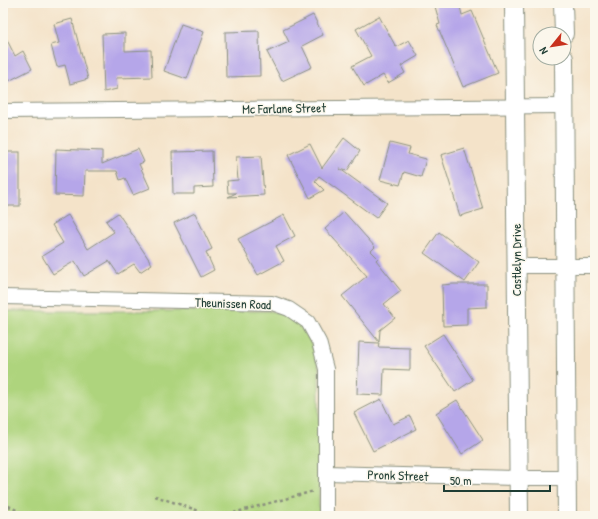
<svg xmlns="http://www.w3.org/2000/svg" width="598" height="519" font-family="'Patrick Hand',sans-serif">
	<style>
		.green { fill: #aed47d; stroke: #668858 }
		.building { fill: #b5a6e9 }
		.lines { fill: none; stroke-linecap: round; stroke-linejoin: round }
		.minor-casing { stroke: #8a907e; stroke-width: 16 }
		.tertiary-casing { stroke: #8a907e; stroke-width: 20 }
		.path { stroke: #8a907e; stroke-width: 2.5; stroke-dasharray: 3 3; stroke-linecap: butt }
		.minor { stroke: #fff; stroke-width: 14 }
		.tertiary { stroke: #fff; stroke-width: 18 }
		.labels { text-anchor: middle; dominant-baseline: central; stroke-width: 3; stroke-linejoin: round; paint-order: stroke }
		.street-label { font-size: 13px; fill: #1f3d34; stroke: #fbf7ec }
	</style>
	<rect width="100%" height="100%" fill="#fbf7ec"/>
	<filter id="ink" filterUnits="userSpaceOnUse"><feTurbulence type="fractalNoise" baseFrequency=".025" numOctaves="2"/><feDisplacementMap in="SourceGraphic" scale="8" xChannelSelector="R" yChannelSelector="G"/><feConvolveMatrix kernelMatrix="1 2 1 2 8 2 1 2 1" color-interpolation-filters="sRGB"/></filter>
	<filter id="wash" filterUnits="userSpaceOnUse"><feTurbulence type="fractalNoise" baseFrequency=".012" numOctaves="4" result="noise"/><feDisplacementMap in="SourceGraphic" scale="16" xChannelSelector="R" yChannelSelector="G"/><feGaussianBlur stdDeviation="0.9" result="paint"/><feColorMatrix in="noise" values="0 0 0 0 0 0 0 0 0 0 0 0 0 0 0 0 0 1.4 0 .05"/><feComposite in="paint" operator="in"/></filter>
	<g filter="url(#wash)">
		<rect width="100%" height="100%" fill="#f4e3c9"/>
		<path class="green" d="M3 311H271C276 312 281 314 286 316 308 327 313 347 319 368V516H3Z"/>
		<g id="blocks">
			<g class="building">
				<path d="M434 3H459L462 15 472 11 498 73 463 87 437 25 440 24Z"/>
				<path d="M313 15 323 35 302 46 312 67 282 81 267 52 289 42 283 30Z"/>
				<path d="M379 16 396 47 409 40 418 56 401 66 405 73 388 83 383 75 364 86 352 66 371 56 356 29Z"/>
				<path d="M72 19 88 79 70 84 65 65 57 67 51 45 59 43 54 24Z"/>
				<path d="M181 24 204 32 187 79 164 71Z"/>
				<path d="M259 31 260 76 226 77 225 32Z"/>
				<path d="M3 32 15 56 23 51 32 69 3 84Z"/>
				<path d="M125 33V51L151 50 152 77 116 78 117 89 104 92 102 34Z"/>
				<path d="M344 138 360 151 347 171 340 169 387 203 376 218 319 176 315 181 324 190 310 198 288 155 310 144 322 168Z"/>
				<path d="M390 143 410 148 408 154 426 159 421 177 404 172 400 185 380 180Z"/>
				<path d="M464 148 483 209 460 216 441 155Z"/>
				<path d="M56 149 102 151V164L138 149 144 162 139 164 150 188 133 195 125 178 120 180 117 171H85L84 196 55 195Z"/>
				<path d="M212 151 213 187 194 188V194H173L172 152Z"/>
				<rect x="3" y="152" width="17" height="54"/>
				<path d="M261 156 264 195 228 197 236 193H228L227 181 238 180 236 157Z"/>
				<path d="M344 212 375 247 371 251 378 258 376 260 401 291 384 304 395 318 380 330 379 342 342 296 367 276 325 229Z"/>
				<path d="M118 213 152 264 140 272 134 264 118 274 109 261 84 276 75 261 53 274 42 256 63 243 52 225 68 215 88 249 114 232 106 221Z"/>
				<path d="M195 213 212 249 206 252 214 270 201 277 174 223Z"/>
				<path d="M284 215 295 236 276 246 284 261 258 275 238 239Z"/>
				<path d="M439 232 479 262 465 282 424 253Z"/>
				<path d="M453 284H487V307L467 308V325L443 326 442 285Z"/>
				<path d="M443 334 473 380 455 392 424 346Z"/>
				<path d="M359 342 379 343 378 347 410 348V370L384 369 383 395 357 394Z"/>
				<path d="M381 399 393 424 410 416 416 429 373 451 354 413Z"/>
				<path d="M457 400 483 440 462 454 436 413Z"/>
			</g>
		</g>
	</g>
	<g filter="url(#ink)">
		<use href="#blocks" fill-opacity="0" stroke="#8a907e" stroke-width="1"/>
		<g class="lines">
			<defs>
				<g id="minor">
					<path d="M3 111 564 106"/>
					<path d="M516 266H595"/>
					<path d="M3 297 272 303 289 309 308 322 319 342 326 369V516"/>
					<path d="M326 473 518 478H566"/>
				</g>
				<g id="tertiary">
					<path d="M514 3 519 516"/>
					<path d="M563 3 564 34"/>
					<path d="M564 58 567 516"/>
				</g>
			</defs>
			<use href="#minor" class="minor-casing"/>
			<use href="#tertiary" class="tertiary-casing"/>
			<g class="path">
				<path d="M155 496 214 516"/>
				<path d="M3 503 28 516"/>
				<path d="M222 516 314 491"/>
			</g>
			<use href="#minor" class="minor"/>
			<use href="#tertiary" class="tertiary"/>
		</g>
	</g>
	<g class="labels">
		<g class="street-label">
			<text transform="translate(284 108) rotate(-1)">Mc Farlane Street</text>
			<text transform="translate(516 260) rotate(-90)">Castlelyn Drive</text>
			<text transform="translate(233 303) rotate(2)">Theunissen Road</text>
			<text transform="translate(398 475) rotate(2)">Pronk Street</text>
		</g>
	</g>
	<rect width="598" height="519" fill="none" stroke="#fbf7ec" stroke-width="16"/>
	<g transform="translate(552 46) rotate(240)"><circle r="19" fill="#fbf7ec" stroke="#a3ada2"/>
	<path d="M0-3L7 15L0 10L-7 15Z" fill="#c8321e"/>
	<text y="-6" font-size="11" font-weight="bold" text-anchor="middle" fill="#1f3d34">N</text>
	</g>
	<path d="M444 485v6h106v-6" fill="none" stroke="#1f3d34" stroke-width="2"/>
	<text x="450" y="485" font-size="12" fill="#1f3d34" stroke="#fbf7ec" stroke-width="3" paint-order="stroke">50 m</text>
</svg>
